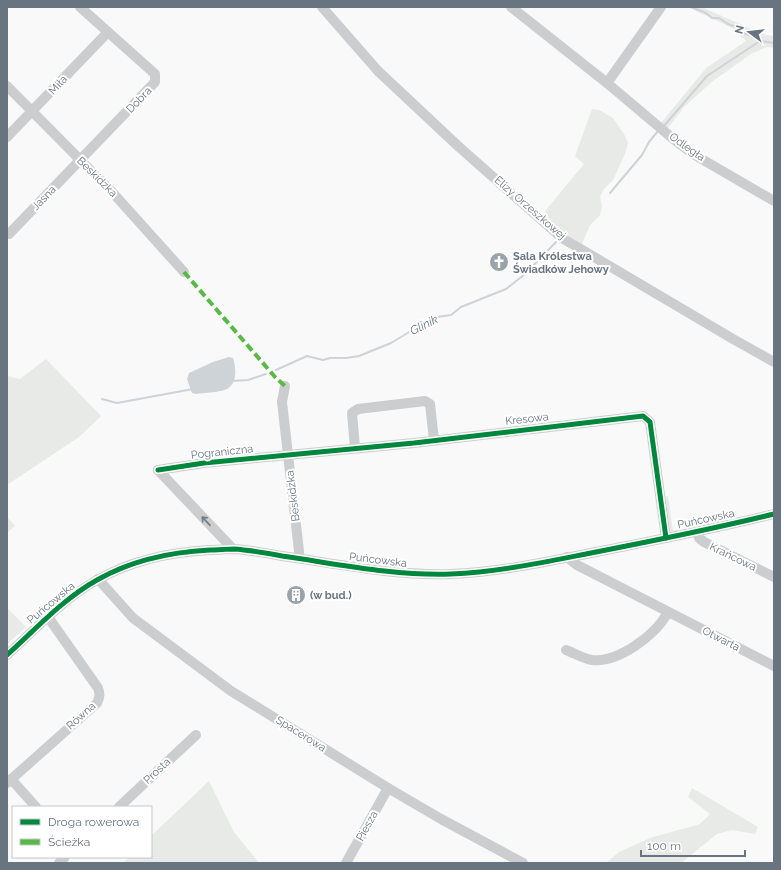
<svg xmlns="http://www.w3.org/2000/svg" width="781" height="870" font-family="Raleway,sans-serif">
	<style>
		.green { fill: #e7eae7 }
		.water { fill: #ced3d7 }
		.lines { fill: none; stroke-linecap: round; stroke-linejoin: round }
		.stream { stroke: #ced3d7; stroke-width: 2 }
		.minor { stroke: #cccdce; stroke-width: 10 }
		.quiet { stroke: #58b947; stroke-width: 4; stroke-dasharray: 8 4; stroke-linecap: butt }
		.cycleway-casing { stroke: #fff; stroke-width: 8 }
		.cycleway { stroke: #00873e; stroke-width: 5 }
		.oneway { stroke: #727d87 }
		.labels { text-anchor: middle; dominant-baseline: central; stroke-width: 4; stroke-linejoin: round; paint-order: stroke }
		.street-label { font-size: 11px; fill: #68747f; stroke: #fff }
		.poi-label { font-size: 11px; font-weight: bold; fill: #68747f; stroke: #fff; text-anchor: start }
		.water-label { font-size: 12px; font-style: italic; fill: #68787f; stroke: #fff }
	</style>
	<rect width="100%" height="100%" fill="#f9f9f9"/>
	<g class="green">
		<path d="M688 7H701L766 35 774 36V48L767 47 751 54 713 81 684 107 668 128 661 123 706 68 746 41 734 29Z"/>
		<path d="M592 109 599 110 613 118 624 134 628 143 625 154 613 180 604 189 600 197 602 206 600 215 590 225 582 244 559 230 545 216 546 210 584 164 575 156Z"/>
		<path d="M46 359 101 416 79 437 7 485V376L20 379Z"/>
		<path d="M668 496 673 531 680 529 681 532H671L670 531 665 497Z"/>
		<path d="M7 517 15 526 7 533Z"/>
		<path d="M7 608 26 627 7 644Z"/>
		<path d="M209 781 234 832 259 863H123L129 857H151V836Z"/>
		<path d="M692 788 758 827 755 834 732 830 717 834 681 863H606L619 852 650 838 700 824 710 814 688 797Z"/>
	</g>
	<path class="water" d="M229 357 233 358C236 367 238 383 227 389 222 392 203 393 196 394L192 393 187 379 189 373 213 362Z"/>
	<g class="lines">
		<g class="stream">
			<path d="M691 7 706 13 712 18H719L728 24 736 27 741 32 758 39 760 41 774 43"/>
			<path d="M663 127 707 76 760 41"/>
			<path d="M610 193 642 155 649 142 658 131"/>
			<path d="M276 370 307 356 323 360 330 358H346L359 356 391 343 421 325 437 317 451 315 461 307 506 289 525 274 556 242"/>
			<path d="M232 381 248 380 266 374"/>
			<path d="M102 399 117 403 193 389"/>
		</g>
		<g class="minor">
			<path d="M322 7 378 71 458 146 562 238 733 339 774 362"/>
			<path d="M511 7 607 83 671 137 693 154 774 201"/>
			<path d="M607 83 661 7"/>
			<path d="M7 86 113 193 184 272"/>
			<path d="M7 137 108 32"/>
			<path d="M7 234H9L155 82V74L80 7"/>
			<path d="M285 386 282 402 299 551V558"/>
			<path d="M355 448 352 413 358 409 425 401 430 404 434 440"/>
			<path d="M158 470 204 463 414 443 643 416 650 422 666 538"/>
			<path d="M158 470 233 549"/>
			<path d="M698 532 699 538 704 542 774 577"/>
			<path d="M567 557 577 565 774 666"/>
			<path d="M98 579 133 618 231 691 388 788 441 819 523 863"/>
			<path d="M566 650C574 653 584 659 592 660 618 663 656 635 668 612"/>
			<path d="M7 655C36 629 63 599 97 580 132 560 170 552 210 550 218 550 226 549 234 549 250 550 266 553 282 556 338 564 394 576 451 574 499 572 545 562 591 553 653 541 713 529 774 514"/>
			<path d="M11 779 36 807"/>
			<path d="M7 783 97 703C100 697 100 694 98 688L48 617"/>
			<path d="M119 807 196 735"/>
			<path d="M59 863 65 857"/>
			<path d="M346 863 388 788"/>
		</g>
		<path class="quiet" d="M184 272 275 377 285 386"/>
		<defs>
			<g id="cycleway">
				<path d="M158 470 204 463 414 443 643 416 650 422 666 538"/>
				<path d="M7 655C36 629 63 599 97 580 132 560 170 552 210 550 218 550 226 549 234 549 250 550 266 553 282 556 338 564 394 576 451 574 499 572 545 562 591 553 653 541 713 529 774 514"/>
			</g>
		</defs>
		<use href="#cycleway" class="cycleway-casing"/>
		<use href="#cycleway" class="cycleway"/>
	</g>
	<defs><path id="oneway-shaft" d="M-6 0H5M1.5-3L5.5 0L1.5 3" fill="none" stroke-width="1.6" stroke-linecap="round" stroke-linejoin="round"/></defs>
	<use class="oneway" href="#oneway-shaft" transform="translate(206 521) rotate(-133)"/>
	<defs>
		<symbol id="church-disc" viewBox="-11 -11 22 22"><circle r="9.5" fill="#9ba3aa" stroke="#fff"/><path d="M-1.2-6h2.4v3.5h3.3v2.4h-3.3V6h-2.4V-.1h-3.3v-2.4h3.3Z" fill="#fff"/></symbol>
		<symbol id="building-disc" viewBox="-11 -11 22 22"><circle r="9.5" fill="#9ba3aa" stroke="#fff"/><path d="M-4-6H4V6H1V3H-1V6H-4ZM-2.5-4.3h1.7v1.8h-1.7ZM.8-4.3h1.7v1.8H.8ZM-2.5-1h1.7V.8h-1.7ZM.8-1h1.7V.8H.8Z" fill="#fff"/></symbol>
	</defs>
	<g fill-rule="evenodd">
		<use href="#church-disc" x="488" y="251" width="22" height="22"/>
		<use href="#building-disc" x="285" y="584" width="22" height="22"/>
	</g>
	<g class="labels">
		<g class="street-label">
			<text transform="translate(58 85) rotate(-47)">Miła</text>
			<text transform="translate(139 100) rotate(-46)">Dobra</text>
			<text transform="translate(687 147) rotate(35)">Odległa</text>
			<text transform="translate(97 177) rotate(45)">Beskidzka</text>
			<text transform="translate(44 198) rotate(-46)">Jasna</text>
			<text transform="translate(530 208) rotate(41)">Elizy Orzeszkowej</text>
			<text transform="translate(527 419) rotate(-6)">Kresowa</text>
			<text transform="translate(222 452) rotate(-6)">Pograniczna</text>
			<text transform="translate(293 496) rotate(-97)">Beskidzka</text>
			<text transform="translate(706 519) rotate(-12)">Puńcowska</text>
			<text transform="translate(733 557) rotate(26)">Krańcowa</text>
			<text transform="translate(378 560) rotate(7)">Puńcowska</text>
			<text transform="translate(51 603) rotate(-40)">Puńcowska</text>
			<text transform="translate(721 639) rotate(27)">Otwarta</text>
			<text transform="translate(81 716) rotate(-42)">Równa</text>
			<text transform="translate(301 734) rotate(32)">Spacerowa</text>
			<text transform="translate(157 771) rotate(-43)">Prosta</text>
			<text transform="translate(367 826) rotate(-61)">Piesza</text>
		</g>
		<g class="poi-label">
			<text x="513" y="256">Sala Królestwa<tspan x="513" dy="13">Świadków Jehowy</tspan></text>
			<text x="310" y="595">(w bud.)</text>
		</g>
		<g class="water-label">
			<text transform="translate(424 325) rotate(-27)">Glinik</text>
		</g>
	</g>
	<rect width="781" height="870" fill="none" stroke="#68747f" stroke-width="16"/>
	<rect x="12" y="806" width="140" height="52" fill="#ffffff" stroke="#c3c7cc"/>
	<rect x="20" y="819" width="20" height="6" fill="#00873e" stroke="#c3c7cc"/>
	<text x="48" y="826" font-size="12" fill="#68747f">Droga rowerowa</text>
	<rect x="20" y="839" width="20" height="6" fill="#58b947" stroke="#c3c7cc"/>
	<text x="48" y="846" font-size="12" fill="#68747f">Ścieżka</text>
	<g transform="translate(749 32) rotate(285)" stroke="#ffffff" stroke-width="3" paint-order="stroke">
	<path d="M0-3L7 15L0 10L-7 15Z" fill="#68747f"/>
	<text y="-6" font-size="11" font-weight="bold" text-anchor="middle" fill="#68747f">N</text>
	</g>
	<path d="M641 850v6h104v-6" fill="none" stroke="#68747f" stroke-width="2"/>
	<text x="647" y="850" font-size="12" fill="#68747f" stroke="#ffffff" stroke-width="3" paint-order="stroke">100 m</text>
</svg>
